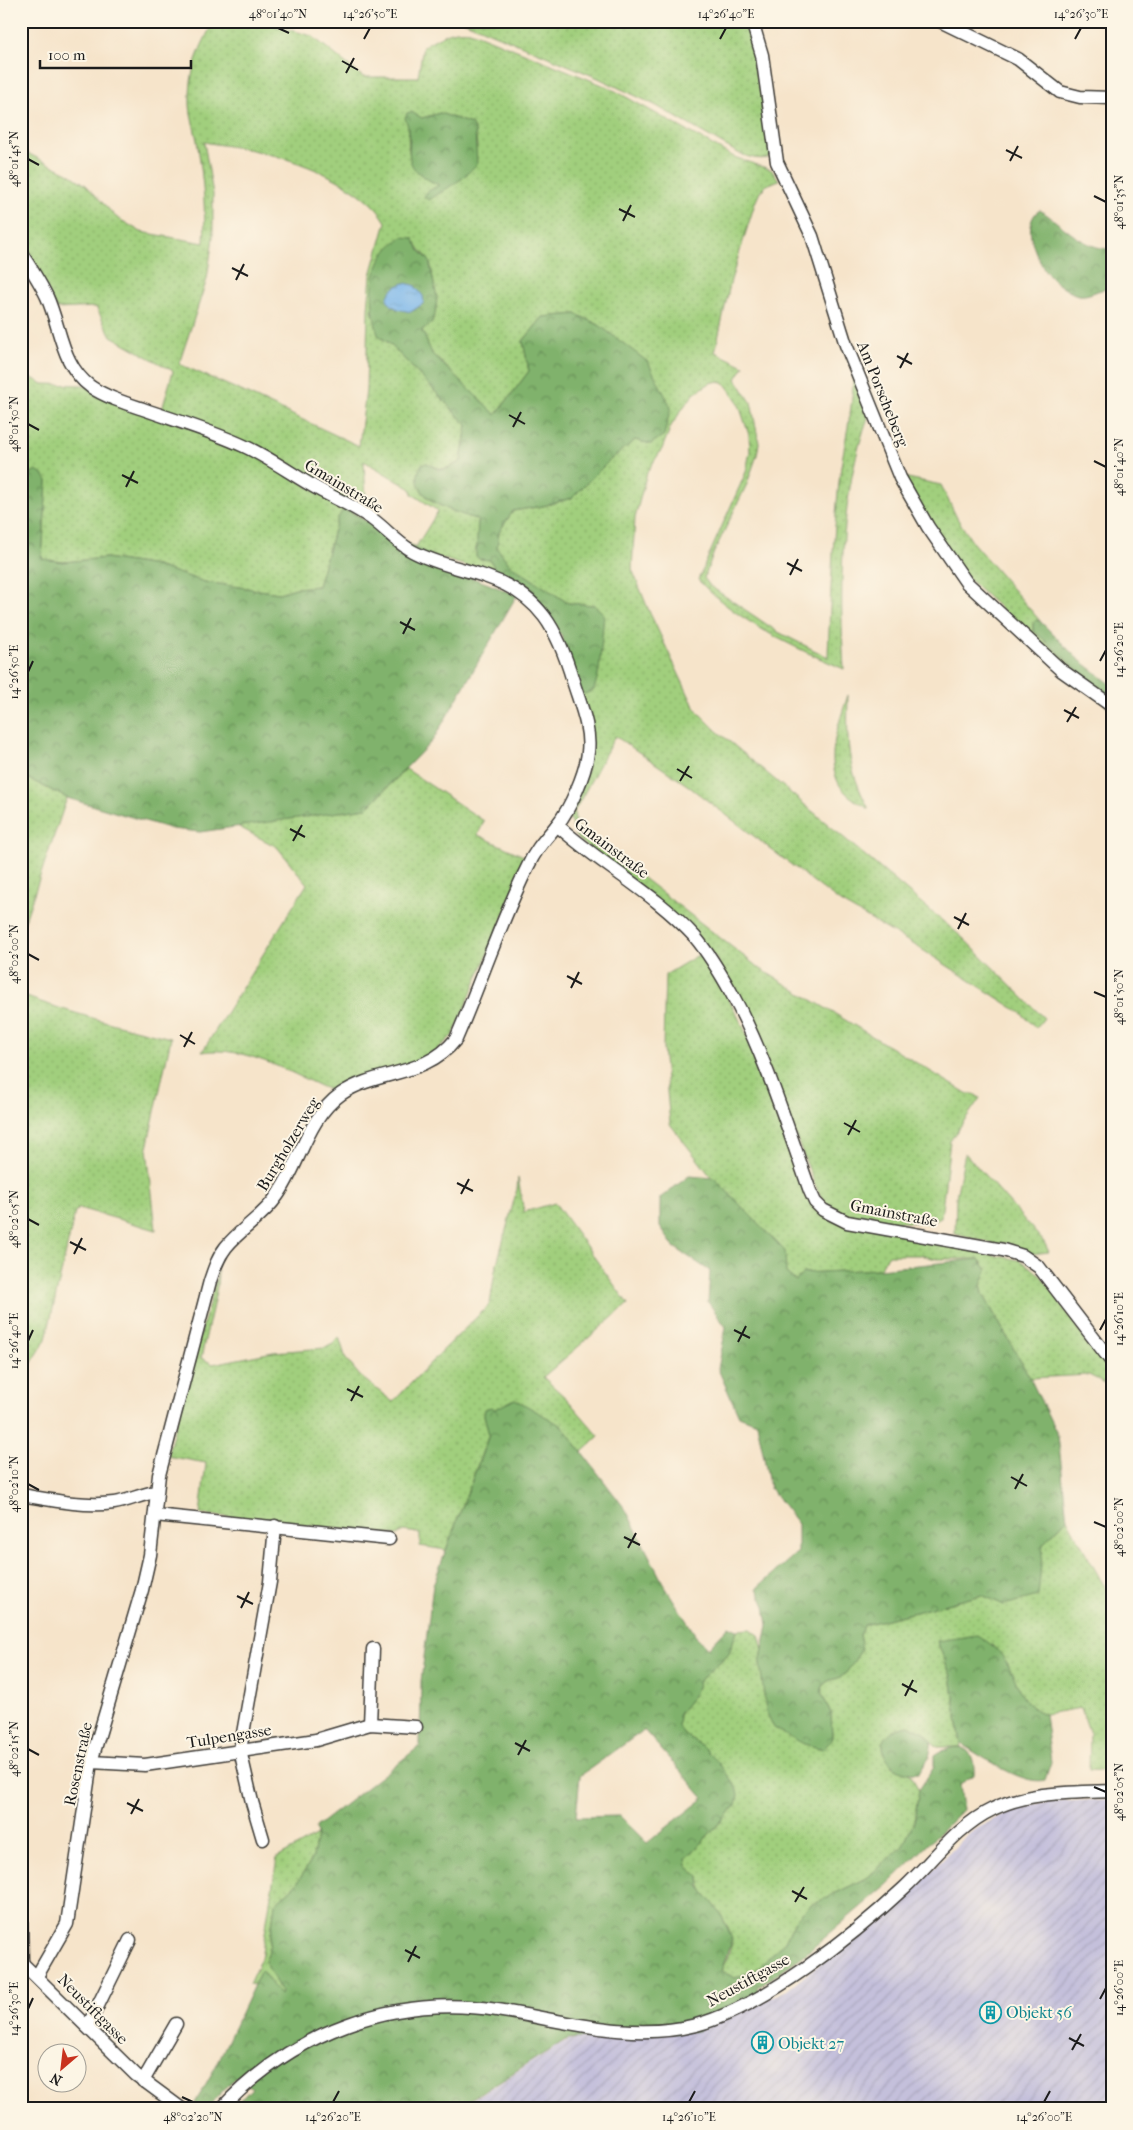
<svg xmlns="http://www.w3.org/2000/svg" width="1133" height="2130" font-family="'IM FELL French Canon',serif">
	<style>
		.industrial { fill: url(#industrial-furrows) }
		.grass { fill: url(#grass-dots); stroke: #5e764c; fill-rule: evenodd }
		.forest { fill: url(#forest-crowns); stroke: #4e6744; fill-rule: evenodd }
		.water { fill: url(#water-ripples); stroke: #4a6984 }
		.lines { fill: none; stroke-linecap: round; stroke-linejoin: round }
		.minor-casing { stroke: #3d3a36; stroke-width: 15 }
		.minor { stroke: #fff; stroke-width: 12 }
		.ticks { fill: none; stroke: #1c1c1c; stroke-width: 2 }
		.labels { text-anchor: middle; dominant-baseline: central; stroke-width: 4; stroke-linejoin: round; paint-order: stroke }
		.street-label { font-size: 16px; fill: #1c1c1c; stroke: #fcf5e5 }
		.culture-label { font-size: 16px; fill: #0d838f; stroke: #fcf5e5; text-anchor: start }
		.neatline { fill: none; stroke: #1c1c1c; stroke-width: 2 }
		.ticks-label { font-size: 12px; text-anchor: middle; fill: #1c1c1c }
	</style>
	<defs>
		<pattern id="industrial-furrows" width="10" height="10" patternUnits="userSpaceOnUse" patternTransform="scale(1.25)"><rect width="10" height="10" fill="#c4c0db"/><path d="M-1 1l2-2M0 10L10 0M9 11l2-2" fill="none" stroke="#a8a4bb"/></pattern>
		<pattern id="grass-dots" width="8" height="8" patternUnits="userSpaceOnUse" patternTransform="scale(1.25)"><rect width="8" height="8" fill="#a1cf7d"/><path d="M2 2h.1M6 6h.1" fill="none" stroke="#8ab16b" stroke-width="1.8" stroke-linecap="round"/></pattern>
		<pattern id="forest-crowns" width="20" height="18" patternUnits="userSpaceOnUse" patternTransform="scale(1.25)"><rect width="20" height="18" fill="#80b26c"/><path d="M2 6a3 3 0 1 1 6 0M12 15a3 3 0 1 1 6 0" fill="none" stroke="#689058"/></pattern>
		<pattern id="water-ripples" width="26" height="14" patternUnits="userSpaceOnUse" patternTransform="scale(1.25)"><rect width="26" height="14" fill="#79b6eb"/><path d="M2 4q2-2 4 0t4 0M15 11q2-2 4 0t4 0" fill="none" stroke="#689cc9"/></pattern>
	</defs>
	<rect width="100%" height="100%" fill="#fcf5e5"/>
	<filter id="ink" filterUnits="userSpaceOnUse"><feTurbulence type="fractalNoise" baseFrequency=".02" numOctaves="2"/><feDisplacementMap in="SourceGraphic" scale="10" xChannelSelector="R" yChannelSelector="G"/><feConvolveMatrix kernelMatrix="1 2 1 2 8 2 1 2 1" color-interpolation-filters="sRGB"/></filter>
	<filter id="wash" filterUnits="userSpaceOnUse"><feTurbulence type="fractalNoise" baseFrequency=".0096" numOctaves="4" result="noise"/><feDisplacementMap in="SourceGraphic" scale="20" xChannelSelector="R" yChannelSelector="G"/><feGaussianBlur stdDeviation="1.12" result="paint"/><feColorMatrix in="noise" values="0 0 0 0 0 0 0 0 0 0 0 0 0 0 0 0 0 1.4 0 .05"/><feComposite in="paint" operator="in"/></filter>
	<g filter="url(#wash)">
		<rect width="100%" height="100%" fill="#f6e4ca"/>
		<path class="industrial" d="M1112 1799V2109H457L567 2040 702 2029 787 1990 914 1889 961 1841 974 1830 1000 1816 1023 1807 1049 1802Z"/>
		<g class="grass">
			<path d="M214 21H273V25L312 36 363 77H418L423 46C438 38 451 28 470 31L610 88 734 157 772 170 779 180 767 185 760 192 755 203 731 280 715 352 744 366 736 379 751 402 759 443 757 455 747 484 714 552 704 578 710 586 778 632 828 657C830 598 833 540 839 482 843 445 854 410 853 372L869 415C840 491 839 588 844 669 791 646 738 622 698 580L746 472 750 451 749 435 738 402 726 385 719 381 710 383 695 393 685 405 671 426 662 449 647 472 635 518 632 569 649 611 691 700 698 712 717 731 963 938 1044 1018 1036 1028 1021 1013 918 947 840 902 687 785 615 736 574 812 576 826 759 968 968 1094H974L980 1098 950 1141 941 1218 930 1223C903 1221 849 1224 828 1205 824 1202 821 1196 818 1192L747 1014 715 957 576 837 569 817 587 771 581 700 594 605 568 603 510 565 497 548 499 532 513 511 543 506 572 498 610 460 635 440 651 444 599 325 576 314 543 317 523 341 529 371 496 415 432 354 422 330C439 315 438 302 433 280 432 274 432 267 429 261 426 253 419 252 416 242L372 310 381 338 390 344 467 425 461 461C447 469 442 472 427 463L424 493C431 506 465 515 478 520V543L475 551 480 559 490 560 499 576 414 550 438 511 412 494 411 489 364 461 366 499 351 503 161 413 173 371 111 336 96 307 57 309 21 244V150L68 173 86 185 116 217 141 232 204 243C206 211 203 179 198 147 196 131 189 114 190 98 190 68 200 47 214 21ZM440 113 471 124 475 131 477 146 463 178 454 183 432 189 440 185C409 173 407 159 409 127L422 118ZM204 142C225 146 248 148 268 154 306 163 366 187 386 222L371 275 368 309 366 390 359 446 239 390 179 364 207 279 213 237V194Z"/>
			<path d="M463 21H748L755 43 771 154 768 158C757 160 748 157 738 153L655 105 598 78Z"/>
			<path d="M21 372 43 384 83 385 243 449 362 517 337 520 318 586 296 588 279 593 205 582 156 566 106 558 63 562 42 559 47 481 21 485Z"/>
			<path d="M903 477 941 485 957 518 973 543 1041 622 1037 620 1033 624V630L1078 670 1090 686 1076 677 965 576Z"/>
			<path d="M848 695C847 742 846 766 869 809 860 803 850 798 843 790 822 763 839 724 848 695Z"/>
			<path d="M406 769 484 821 478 835 528 858 454 1034 431 1056 333 1094 329 1090C290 1073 245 1045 202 1052L307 884 277 847 237 826 367 808Z"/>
			<path d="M21 775 67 798 23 926H21Z"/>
			<path d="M700 954C754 1029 782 1121 814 1207L983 1253 1019 1260 1032 1268 1043 1278 1084 1338 1112 1369V1387L1089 1375 1030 1378 983 1294 981 1285 987 1270 979 1259H936L920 1255H889L879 1269 804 1273 796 1282 786 1273 670 1124 663 1048 665 975Z"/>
			<path d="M21 995C70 1013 120 1026 171 1038L147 1148 156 1230 79 1208 75 1212 46 1339C38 1355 28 1366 21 1382Z"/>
			<path d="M965 1153 1044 1242 1049 1252 1031 1254 1006 1243 993 1244 955 1234 956 1197Z"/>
			<path d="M518 1178 524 1212 555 1203 628 1304 543 1377 567 1399 599 1436 582 1452 562 1426 484 1415 489 1434 446 1550 420 1546V1533L403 1531 397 1535 200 1514 206 1463 167 1456 218 1271 217 1287 201 1358 213 1364 273 1352 325 1348 333 1344 339 1337 346 1359 360 1376 393 1402 436 1357 490 1304 495 1271 517 1189Z"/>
			<path d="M1067 1519 1112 1600V1771L1089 1770 1090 1734 1081 1708 1045 1714 1037 1711 1022 1699 1008 1664 993 1645 937 1641 951 1676 961 1744 960 1747H937L923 1731 891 1766 910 1774 919 1790 914 1822 903 1846 867 1878 809 1906 796 1919 785 1941 758 1969 735 1978 721 1971C725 1962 733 1948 731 1938 727 1914 701 1901 699 1877L687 1866 686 1859 736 1805 702 1746 684 1734 678 1726 679 1714 694 1695 699 1681 729 1653 737 1630 750 1629 759 1635 763 1650 760 1664 774 1727 823 1749 832 1740 831 1713 821 1693C825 1675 835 1683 845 1674 851 1667 856 1657 862 1649L859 1635 864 1625 982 1595 1004 1605 1043 1544Z"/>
			<path d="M317 1835 313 1857 298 1882 275 1904 268 1955 265 1961 281 1992 280 1996 261 1971 254 1985 249 1984 261 1958 277 1858Z"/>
		</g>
		<g class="forest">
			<path d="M411 112 422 118 440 113 471 124 475 131 477 164 463 178 429 200 424 197 427 192 439 185C392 164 419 151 405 118L407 113Z"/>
			<path d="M1040 210C1062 224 1084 250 1112 249V289C1098 287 1089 299 1075 294 1065 290 1053 281 1047 273 1036 258 1020 222 1040 210Z"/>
			<path d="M402 237 413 238 419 250 429 260 437 298 435 315 431 323 422 330 432 354 496 415 529 371 523 341 543 317 576 314 599 325 648 362 671 407 664 435 651 444 635 440 610 460 572 498 543 506 513 511 499 532 497 548 510 565 568 603 594 605 604 614 599 671 594 690 585 694 579 693 561 635 499 576 490 560 479 559 476 556 478 520C457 512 402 499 422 464L427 463C443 474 446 470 461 461L467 425 390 344 378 335C369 300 367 259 402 237Z"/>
			<path d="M36 470 43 474 47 481 42 559 63 562 106 558 156 566 205 582 279 593 296 588 318 586 337 520 342 511 346 510 473 578 517 595 433 740 367 808 200 832 172 829 67 798 21 775V485L31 473Z"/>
			<path d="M1036 620 1041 622 1077 658 1112 685V713L1078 670 1033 630V624Z"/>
			<path d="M689 1176 714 1178 785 1251 786 1273 796 1281 803 1273 879 1269 979 1259 987 1270 981 1285 983 1294 1030 1378 1058 1436 1067 1519 1043 1544 1038 1596 1004 1605 982 1595 864 1625 859 1635 862 1649C856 1657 851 1667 845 1674 835 1683 824 1675 821 1693L831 1713 832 1740 823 1749 804 1744 774 1728 766 1711 760 1664 768 1625 765 1606 757 1588 798 1552V1524L770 1488 757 1423 739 1416 718 1369 726 1327 708 1302 710 1271 674 1247 660 1227V1198Z"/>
			<path d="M515 1399 562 1426 626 1510 664 1585 698 1639 708 1648 729 1626 737 1630 729 1653 699 1681 694 1695 679 1714 678 1726 684 1734 702 1746 717 1761 735 1785 738 1794 736 1805 686 1859 687 1866 699 1877 700 1887 720 1912 732 1939 721 1971 735 1978 758 1969 785 1941 796 1919 809 1906 867 1878 903 1846 914 1822 919 1790 934 1767V1756C956 1741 976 1744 974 1775L960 1784 963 1810 889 1883 803 1956 756 1988 769 1995 697 2031 567 2039 455 2109H232L252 2088 238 2077C225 2085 217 2101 205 2108 201 2110 197 2109 193 2107L217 2064 261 1970 280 1995 281 1992 265 1961 268 1955 275 1904 298 1882 313 1857 317 1835 316 1827 420 1746 421 1681 433 1585 489 1435 484 1415 485 1409 491 1407 495 1409ZM644 1730 704 1798 647 1843 620 1816 576 1817 580 1776Z"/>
			<path d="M977 1635C990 1643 1001 1651 1008 1665 1020 1685 1019 1705 1045 1714L1051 1762 1045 1780C1023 1786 982 1756 961 1744L951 1676 937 1641Z"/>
			<path d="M909 1726 923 1731 932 1741 929 1758 919 1773C884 1777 864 1732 909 1726Z"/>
		</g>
		<path class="water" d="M404 283 414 285 423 296 424 303 411 312C401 310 392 309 387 299 390 290 395 286 404 283Z"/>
	</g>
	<g filter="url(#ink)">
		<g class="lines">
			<defs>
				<g id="minor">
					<path d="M752 21 762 55 777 162 812 236 846 345 900 478 928 527 966 582 1061 670 1112 706"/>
					<path d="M940 21 1018 59 1060 92 1080 97 1112 98"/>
					<path d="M21 253C30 267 40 282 47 297 61 328 61 365 91 387 106 397 125 403 143 409 177 421 212 431 244 446 270 458 293 475 318 489 336 499 356 507 372 519 386 529 397 543 412 551 436 564 461 568 487 577 540 595 558 630 573 681 580 704 591 728 588 752 586 773 570 809 557 825 545 840 537 847 528 866 500 922 481 982 456 1039 425 1078 378 1069 341 1094 307 1118 300 1164 277 1196 263 1217 241 1228 226 1247 218 1257 214 1269 210 1281L159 1475 150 1555 142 1590 91 1762 67 1924 37 1976"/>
					<path d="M557 825C601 865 655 893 695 937 710 955 721 974 732 994 766 1057 786 1124 810 1191L815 1202 823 1210 847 1222 1003 1250 1023 1256 1039 1267 1112 1362"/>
					<path d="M21 1495C51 1500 84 1507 114 1503 129 1501 141 1494 156 1492"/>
					<path d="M155 1515 389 1539"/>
					<path d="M370 1724 373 1649"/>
					<path d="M91 1762 145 1765 316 1740 370 1724 416 1727"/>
					<path d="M263 1839 252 1802 240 1750 270 1582 275 1526"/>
					<path d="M21 1912 22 1962"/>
					<path d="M21 1962 136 2075 182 2109"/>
					<path d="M88 2026 130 1940"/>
					<path d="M143 2081 176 2024"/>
					<path d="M221 2109C293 2032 393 1994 497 2010 563 2020 630 2042 696 2025 763 2007 853 1936 904 1888 933 1861 957 1826 993 1809 1029 1791 1073 1793 1112 1791"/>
				</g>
			</defs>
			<use href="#minor" class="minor-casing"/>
			<use href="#minor" class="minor"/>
		</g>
	</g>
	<path class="ticks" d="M278 28 289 33M364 39 370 28M720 39 726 28M1075 39 1081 28M342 61 358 70M346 73 354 58M1006 150 1022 158M28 159 39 165M1010 161 1018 146M1094 196 1106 202M619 209 635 217M623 221 631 205M232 268 248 276M236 280 244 264M897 356 912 364M900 368 908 353M509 415 525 424M28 424 39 430M513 427 521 412M1094 461 1106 467M122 475 138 483M126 487 134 471M787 563 802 571M790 575 798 559M400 622 415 630M403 634 411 618M1100 661 1106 650M28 672 33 661M1064 710 1079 718M1067 722 1076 707M677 769 692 778M680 781 689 766M290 829 305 837M293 841 302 825M954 917 969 925M958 929 966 913M28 954 39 960M567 976 582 984M571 988 579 972M1094 992 1106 997M180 1035 195 1044M184 1047 192 1032M844 1123 860 1132M848 1135 856 1120M457 1183 473 1191M461 1194 469 1179M28 1219 39 1225M70 1242 86 1250M74 1254 82 1238M734 1330 750 1338M1100 1330 1106 1319M28 1341 33 1330M738 1342 746 1326M347 1389 363 1397M351 1401 359 1386M1011 1477 1027 1486M28 1484 39 1490M1015 1489 1023 1474M1094 1522 1106 1527M624 1537 640 1545M628 1548 636 1533M237 1596 253 1604M241 1608 249 1592M902 1684 917 1692M905 1696 913 1680M515 1743 530 1751M28 1749 39 1755M518 1755 526 1740M1094 1787 1106 1792M127 1803 143 1811M131 1814 139 1799M792 1891 807 1899M795 1902 804 1887M405 1950 420 1958M408 1962 416 1946M1100 1999 1106 1988M28 2009 33 1998M1069 2038 1084 2046M1072 2050 1081 2034M182 2097 193 2102M333 2102 339 2091M689 2102 695 2091M1044 2102 1050 2091"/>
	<defs>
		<symbol id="building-ring" viewBox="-11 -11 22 22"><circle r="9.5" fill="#fcf5e5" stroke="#0f9aa8" stroke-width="1.5"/><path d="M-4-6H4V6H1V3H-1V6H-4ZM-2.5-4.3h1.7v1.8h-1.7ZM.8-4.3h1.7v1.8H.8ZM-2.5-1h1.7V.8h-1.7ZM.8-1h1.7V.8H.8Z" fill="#0f9aa8"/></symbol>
	</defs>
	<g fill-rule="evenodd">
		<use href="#building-ring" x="978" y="2000" width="25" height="25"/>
		<use href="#building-ring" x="750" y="2030" width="25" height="25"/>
	</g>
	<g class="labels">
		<g class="street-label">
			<text transform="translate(883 394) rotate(68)">Am Porscheberg</text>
			<text transform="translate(344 486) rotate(31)">Gmainstraße</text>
			<text transform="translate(612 848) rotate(37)">Gmainstraße</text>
			<text transform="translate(288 1144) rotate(-59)">Burgholzerweg</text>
			<text transform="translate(894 1213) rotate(11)">Gmainstraße</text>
			<text transform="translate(229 1736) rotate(-9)">Tulpengasse</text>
			<text transform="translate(78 1764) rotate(-78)">Rosenstraße</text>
			<text transform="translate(748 1980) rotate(-29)">Neustiftgasse</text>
			<text transform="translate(93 2009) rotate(45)">Neustiftgasse</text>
		</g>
		<g class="culture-label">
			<text x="1006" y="2012">Objekt 56</text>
			<text x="778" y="2043">Objekt 27</text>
		</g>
	</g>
	<rect width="1133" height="2130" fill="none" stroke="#fcf5e5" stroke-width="55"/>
	<g transform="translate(62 2068) rotate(208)"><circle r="24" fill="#fcf5e5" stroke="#a29e95"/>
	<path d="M0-4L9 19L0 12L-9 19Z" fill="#c8321e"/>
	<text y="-8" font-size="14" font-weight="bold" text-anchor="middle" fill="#1c1c1c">N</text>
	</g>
	<path d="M40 60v8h151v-8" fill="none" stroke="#1c1c1c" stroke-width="2.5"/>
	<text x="48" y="60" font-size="15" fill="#1c1c1c" stroke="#fcf5e5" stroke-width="4" paint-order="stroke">100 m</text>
	<rect x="28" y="28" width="1078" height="2074" class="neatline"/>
	<g class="ticks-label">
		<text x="278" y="18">48°01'40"N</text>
		<text x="370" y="18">14°26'50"E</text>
		<text x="726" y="18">14°26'40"E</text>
		<text x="1081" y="18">14°26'30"E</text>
		<text transform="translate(14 159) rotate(-90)" y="4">48°01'45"N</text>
		<text transform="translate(1119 202) rotate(-90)" y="4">48°01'35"N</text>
		<text transform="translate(14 424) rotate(-90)" y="4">48°01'50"N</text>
		<text transform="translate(1119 467) rotate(-90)" y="4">48°01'40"N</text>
		<text transform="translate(1119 650) rotate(-90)" y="4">14°26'20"E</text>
		<text transform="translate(14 672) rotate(-90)" y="4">14°26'50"E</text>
		<text transform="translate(14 954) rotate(-90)" y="4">48°02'00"N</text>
		<text transform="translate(1119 997) rotate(-90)" y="4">48°01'50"N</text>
		<text transform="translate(14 1219) rotate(-90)" y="4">48°02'05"N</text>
		<text transform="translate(1119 1319) rotate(-90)" y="4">14°26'10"E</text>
		<text transform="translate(14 1341) rotate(-90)" y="4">14°26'40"E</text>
		<text transform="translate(14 1484) rotate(-90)" y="4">48°02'10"N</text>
		<text transform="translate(1119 1527) rotate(-90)" y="4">48°02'00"N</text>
		<text transform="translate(14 1749) rotate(-90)" y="4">48°02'15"N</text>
		<text transform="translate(1119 1792) rotate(-90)" y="4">48°02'05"N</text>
		<text transform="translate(1119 1988) rotate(-90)" y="4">14°26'00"E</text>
		<text transform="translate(14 2009) rotate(-90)" y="4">14°26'30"E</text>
		<text x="193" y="2121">48°02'20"N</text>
		<text x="333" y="2121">14°26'20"E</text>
		<text x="689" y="2121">14°26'10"E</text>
		<text x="1044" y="2121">14°26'00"E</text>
	</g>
</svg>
